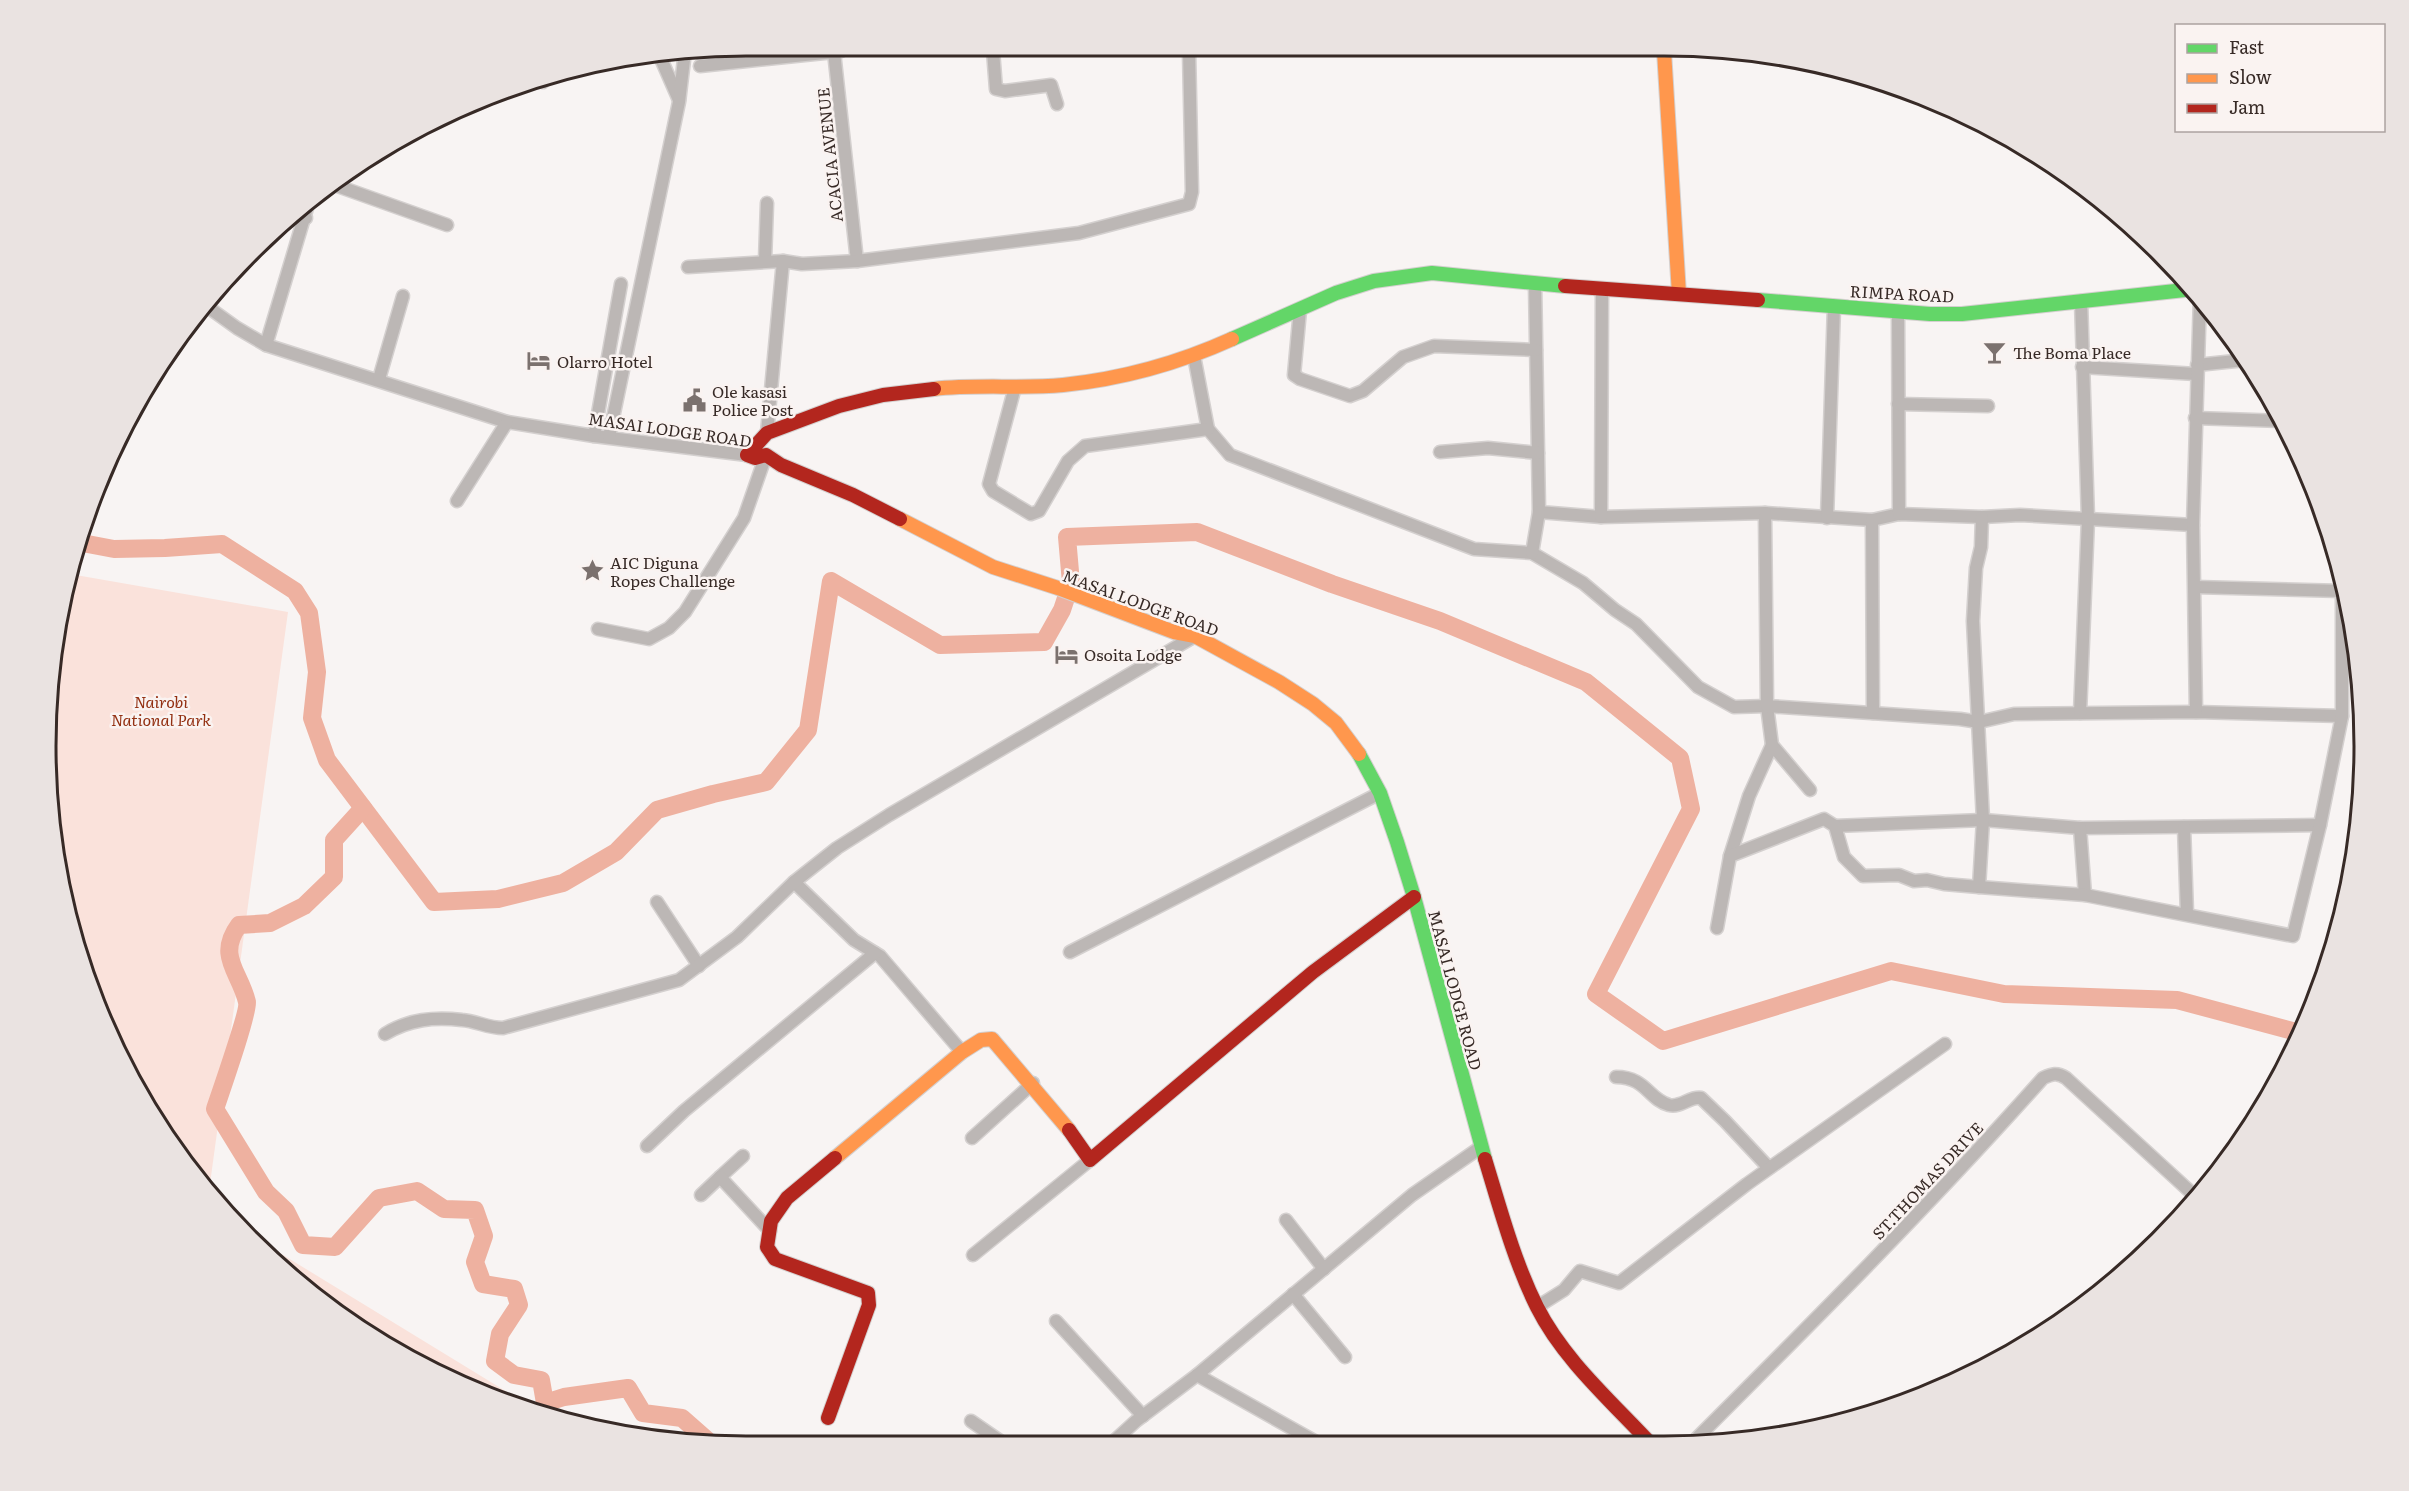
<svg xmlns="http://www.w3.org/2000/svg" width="2409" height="1491" font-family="Literata,serif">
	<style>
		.green { fill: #fae2db }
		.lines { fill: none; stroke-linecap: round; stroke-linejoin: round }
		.river { stroke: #eeb1a0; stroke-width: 18 }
		.street-casing { stroke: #d4d0cf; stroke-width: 15 }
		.fast-casing { stroke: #d4d0cf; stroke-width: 16 }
		.slow-casing { stroke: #d4d0cf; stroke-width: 16 }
		.jam-casing { stroke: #d4d0cf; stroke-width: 16 }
		.street { stroke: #bcb7b5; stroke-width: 12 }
		.fast { stroke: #63d668; stroke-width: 14 }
		.slow { stroke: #ff974d; stroke-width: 14 }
		.jam { stroke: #b3261e; stroke-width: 14 }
		.labels { text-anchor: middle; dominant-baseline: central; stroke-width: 5; stroke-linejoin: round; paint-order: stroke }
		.street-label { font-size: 16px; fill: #372a26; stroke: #faf3f1 }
		.poi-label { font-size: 16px; fill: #372a26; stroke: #faf3f1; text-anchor: start }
		.park-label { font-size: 16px; font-style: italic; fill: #933012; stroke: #faf3f1 }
		.rim { fill: none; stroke: #372a26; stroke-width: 3 }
	</style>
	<rect width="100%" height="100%" fill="#f8f4f3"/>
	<g class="green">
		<path d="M70 574 288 612 209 1191 163 1135 82 970 51 837 45 745 51 654Z"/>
		<path d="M239 1228 525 1403 532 1407 478 1393 319 1301 250 1241Z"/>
	</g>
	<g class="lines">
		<g class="river">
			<path d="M77 542 114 549 165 548 222 544 295 591 309 613 317 672 312 718 327 760 434 902 498 899 563 883 616 852 657 810 713 794 766 782 808 730 831 581 940 645 1044 642 1062 610 1071 583 1067 537 1197 532 1332 584 1440 621 1586 682 1680 758 1691 809 1596 994 1663 1041 1891 971 2004 994 2177 1000 2300 1033"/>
			<path d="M363 808 334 840V877L304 906 270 923 239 925C216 956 240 972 247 1002 249 1011 220 1094 215 1109L266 1192 286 1211 303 1245 335 1247 379 1198 417 1191 444 1209 475 1210 484 1236 475 1262 483 1284 514 1289 519 1305 500 1334 495 1361 514 1375 541 1380 545 1403 564 1397 628 1388 643 1413 682 1418 707 1440"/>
		</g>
		<defs>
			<g id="street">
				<path d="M841 51 834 52 857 261"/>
				<path d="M993 51 996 89 1005 91 1051 85 1057 104"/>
				<path d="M646 53 658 52 679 100"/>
				<path d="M700 66 834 52"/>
				<path d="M533 79 543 82 546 76"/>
				<path d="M329 183 447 225"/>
				<path d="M295 211 306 218"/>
				<path d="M765 261 767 203"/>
				<path d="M688 267 783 261"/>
				<path d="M1535 283 1539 512 1601 517 1765 513 1872 520 1899 514 1982 517 2020 515 2193 525"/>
				<path d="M205 305 237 328 266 345 507 422 594 436 747 455"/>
				<path d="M1300 310 1294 375 1300 379 1350 396 1363 391 1403 357 1434 346 1536 350"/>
				<path d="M1898 311 1899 514"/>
				<path d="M266 345 310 198"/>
				<path d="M1194 356 1208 429 1230 455 1474 549 1532 553 1583 583 1615 610 1636 624 1698 687 1734 707 1767 706 1772 745 1810 790"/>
				<path d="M2197 365 2245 360"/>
				<path d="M2082 367 2196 374"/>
				<path d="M379 379 403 296"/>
				<path d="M1015 387 989 484 993 491 1031 514 1039 511 1068 461 1085 446 1208 429"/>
				<path d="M1898 404 1988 406"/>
				<path d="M2195 418 2282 421"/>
				<path d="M767 433 783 261 802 264 857 261 1079 233 1189 204 1192 192 1189 51"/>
				<path d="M594 436 621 284"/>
				<path d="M609 437 679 102 685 51"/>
				<path d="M1440 452 1488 448 1538 453"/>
				<path d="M457 501 507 422"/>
				<path d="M1765 513 1767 706 1960 719 1979 722 2014 714 2196 712 2342 716"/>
				<path d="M1601 517 1602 290"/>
				<path d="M1827 518 1834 306"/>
				<path d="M1872 520 1873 713"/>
				<path d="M1532 553 1539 512"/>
				<path d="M2195 587 2342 591"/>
				<path d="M598 629 649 639 669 628 685 612 744 518 766 455"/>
				<path d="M2196 712 2193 525 2200 297"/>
				<path d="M2080 713 2088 519 2081 301"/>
				<path d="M1835 826 1983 820 2080 828 2320 825"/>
				<path d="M2184 827 2187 914"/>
				<path d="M2080 828 2085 895"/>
				<path d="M1730 856 1749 796 1772 745"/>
				<path d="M794 882 854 940 880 956 962 1052"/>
				<path d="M1979 887 2085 895 2293 936 2320 825 2342 716V585"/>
				<path d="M657 902 699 966"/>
				<path d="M1717 928 1730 856 1824 819 1835 826 1844 857 1863 876 1899 875 1914 881 1927 880 1944 884 1979 887 1983 820 1973 621 1976 568 1981 547 1982 517"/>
				<path d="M1070 952 1380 793"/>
				<path d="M385 1034C409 1019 434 1017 462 1020 476 1021 488 1028 503 1028L679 980 737 937 794 882 837 848 889 815 1195 636"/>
				<path d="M1616 1077C1646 1077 1648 1099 1669 1105 1681 1108 1690 1096 1701 1098L1725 1121 1769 1168"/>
				<path d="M972 1138 1033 1083"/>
				<path d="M647 1146 684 1111 875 953"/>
				<path d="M720 1177 743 1156"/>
				<path d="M701 1195 720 1177 770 1231"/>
				<path d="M1286 1220 1324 1269"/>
				<path d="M973 1255 1090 1160"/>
				<path d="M1293 1294 1345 1357"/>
				<path d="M1537 1307 1564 1290 1580 1271 1619 1283 1747 1184 1945 1044"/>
				<path d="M1056 1321 1143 1416"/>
				<path d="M1197 1375 1318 1443"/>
				<path d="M971 1421 1000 1441"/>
				<path d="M1113 1442 1136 1421 1197 1375 1412 1195 1481 1147"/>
				<path d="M1691 1444C1811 1324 1930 1205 2043 1078 2052 1074 2057 1072 2066 1078L2196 1197"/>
			</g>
			<g id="fast">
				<path d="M1758 300 1930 314H1962L2194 289"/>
				<path d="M1232 339 1336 293 1374 281 1432 273 1565 286"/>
				<path d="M1359 754 1380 793 1397 842 1414 897 1485 1159"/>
			</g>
			<g id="slow">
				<path d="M1664 51 1679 294"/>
				<path d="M934 389C977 384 1020 389 1063 385 1121 379 1179 363 1232 339"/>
				<path d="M900 519 993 567 1058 588 1174 632 1195 636 1279 682 1313 704 1336 723 1359 754"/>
				<path d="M835 1158 962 1052 981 1040 992 1039 1069 1130"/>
			</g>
			<g id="jam">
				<path d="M1565 286 1758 300"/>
				<path d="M900 519 853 495 781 465 766 455 755 458 747 455 767 433 839 406 883 395 934 389"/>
				<path d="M1069 1130 1090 1160 1313 972 1414 897"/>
				<path d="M1485 1159C1500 1208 1514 1261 1537 1307 1563 1359 1611 1401 1651 1444"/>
				<path d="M828 1418 869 1305 868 1293 775 1259 767 1247 771 1221 787 1198 835 1158"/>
			</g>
		</defs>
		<use href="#street" class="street-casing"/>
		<use href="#fast" class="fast-casing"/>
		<use href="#slow" class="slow-casing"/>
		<use href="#jam" class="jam-casing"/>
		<use href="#street" class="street"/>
		<use href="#fast" class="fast"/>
		<use href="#slow" class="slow"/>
		<use href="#jam" class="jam"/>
	</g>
	<defs>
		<symbol id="bar-bare" viewBox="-9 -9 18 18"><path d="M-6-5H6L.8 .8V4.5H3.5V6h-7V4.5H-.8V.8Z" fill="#7b716e" stroke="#faf3f1" stroke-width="2.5" paint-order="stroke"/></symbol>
		<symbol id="hotel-bare" viewBox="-9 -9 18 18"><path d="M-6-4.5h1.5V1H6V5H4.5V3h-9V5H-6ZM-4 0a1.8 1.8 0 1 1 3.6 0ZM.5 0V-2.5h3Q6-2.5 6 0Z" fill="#7b716e" stroke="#faf3f1" stroke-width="2.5" paint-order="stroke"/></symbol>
		<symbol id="civic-bare" viewBox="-9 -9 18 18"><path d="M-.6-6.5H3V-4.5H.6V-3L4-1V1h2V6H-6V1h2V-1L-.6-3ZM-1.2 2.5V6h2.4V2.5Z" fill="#7b716e" stroke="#faf3f1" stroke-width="2.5" paint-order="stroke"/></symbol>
		<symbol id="sight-bare" viewBox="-9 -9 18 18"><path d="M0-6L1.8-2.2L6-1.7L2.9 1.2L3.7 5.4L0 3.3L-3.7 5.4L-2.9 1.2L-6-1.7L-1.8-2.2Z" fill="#7b716e" stroke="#faf3f1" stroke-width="2.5" paint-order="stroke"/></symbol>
	</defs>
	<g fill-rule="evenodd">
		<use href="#bar-bare" x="1978" y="336" width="33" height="33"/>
		<use href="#hotel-bare" x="522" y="344" width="33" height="33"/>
		<use href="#civic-bare" x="678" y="384" width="33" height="33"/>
		<use href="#sight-bare" x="576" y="554" width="33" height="33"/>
		<use href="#hotel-bare" x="1050" y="638" width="33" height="33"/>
	</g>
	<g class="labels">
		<g class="street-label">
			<text transform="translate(829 155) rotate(-96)">ACACIA AVENUE</text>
			<text transform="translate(1902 293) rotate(3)">RIMPA ROAD</text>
			<text transform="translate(670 429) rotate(8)">MASAI LODGE ROAD</text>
			<text transform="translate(1141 602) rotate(20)">MASAI LODGE ROAD</text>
			<text transform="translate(1456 990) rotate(75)">MASAI LODGE ROAD</text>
			<text transform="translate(1927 1180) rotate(-47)">ST.THOMAS DRIVE</text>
		</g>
		<g class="poi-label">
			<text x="2013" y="352">The Boma Place</text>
			<text x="557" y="361">Olarro Hotel</text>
			<text x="712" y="391">Ole kasasi<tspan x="712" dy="18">Police Post</tspan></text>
			<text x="610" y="562">AIC Diguna<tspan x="610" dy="18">Ropes Challenge</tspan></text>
			<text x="1084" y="654">Osoita Lodge</text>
		</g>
		<g class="park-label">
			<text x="161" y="701">Nairobi<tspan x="161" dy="18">National Park</tspan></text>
		</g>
	</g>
	<path d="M0 0H2409V1491H0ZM746 56H1664A690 690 0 0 1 2354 746V746A690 690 0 0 1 1664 1436H746A690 690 0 0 1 56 746V746A690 690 0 0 1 746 56Z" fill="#eae3e1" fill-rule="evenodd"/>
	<path class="rim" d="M746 56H1664A690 690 0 0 1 2354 746V746A690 690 0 0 1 1664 1436H746A690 690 0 0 1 56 746V746A690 690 0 0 1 746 56Z"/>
	<rect x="2175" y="24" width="210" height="108" fill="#faf3f1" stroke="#aca3a0" stroke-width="1.5"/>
	<rect x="2187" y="44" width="30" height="9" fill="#63d668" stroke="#aca3a0" stroke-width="1.5"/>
	<text x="2229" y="54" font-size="18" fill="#372a26">Fast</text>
	<rect x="2187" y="74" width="30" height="9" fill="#ff974d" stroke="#aca3a0" stroke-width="1.5"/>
	<text x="2229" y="84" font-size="18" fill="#372a26">Slow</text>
	<rect x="2187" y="104" width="30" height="9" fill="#b3261e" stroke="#aca3a0" stroke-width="1.5"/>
	<text x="2229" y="114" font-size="18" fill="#372a26">Jam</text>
</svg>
